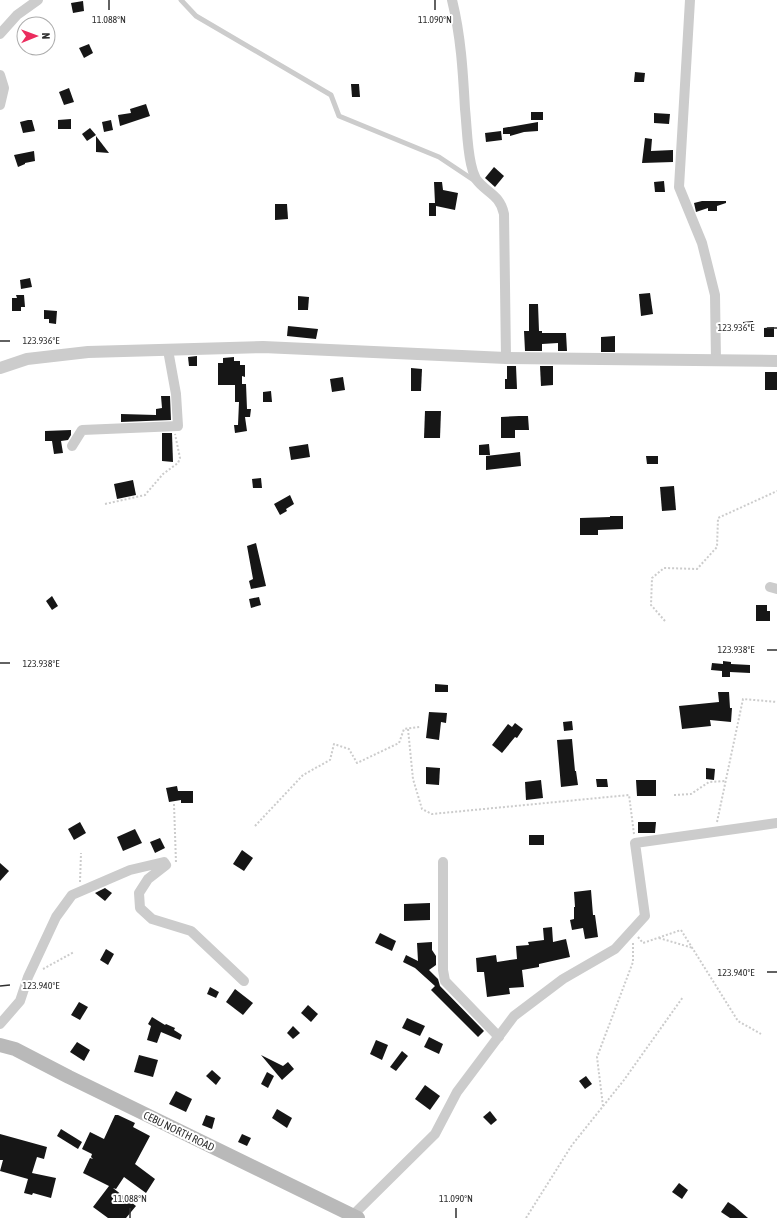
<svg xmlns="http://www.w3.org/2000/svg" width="777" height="1218" font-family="'Asap Condensed',sans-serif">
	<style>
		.building { fill: #161616 }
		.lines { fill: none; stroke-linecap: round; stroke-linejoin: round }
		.path { stroke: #ccc; stroke-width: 2; stroke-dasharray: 2 2; stroke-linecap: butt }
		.service { stroke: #ccc; stroke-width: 5 }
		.minor { stroke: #ccc; stroke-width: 10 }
		.tertiary { stroke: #ccc; stroke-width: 12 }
		.secondary { stroke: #b9b9b9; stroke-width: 14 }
		.ticks { fill: none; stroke: #2f2f2f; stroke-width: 1.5 }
		.labels { text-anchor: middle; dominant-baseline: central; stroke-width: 4; stroke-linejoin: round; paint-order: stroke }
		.street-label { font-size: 11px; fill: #2f2f2f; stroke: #fff }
		.ticks-label { font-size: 10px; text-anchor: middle; fill: #2f2f2f; stroke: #fff; stroke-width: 4; stroke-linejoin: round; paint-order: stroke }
	</style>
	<rect width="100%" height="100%" fill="#fff"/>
	<g class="building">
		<path d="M83 1 84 11 73 13 71 3Z"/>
		<path d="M89 44 93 53 84 58 79 48Z"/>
		<path d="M635 72 645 73 644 82H634Z"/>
		<path d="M351 84H359L360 97H352Z"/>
		<path d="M69 88 74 102 64 105 59 92Z"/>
		<path d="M146 104 150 116 120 126 118 115 131 113 130 109Z"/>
		<rect x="531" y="112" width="12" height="8"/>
		<path d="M654 113 670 114 669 124 654 123Z"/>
		<path d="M71 119V129H58V120Z"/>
		<path d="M28 120H32L35 131 23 133 20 122Z"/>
		<path d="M111 120 113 130 104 132 102 122Z"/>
		<path d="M538 122V131L524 132 510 136V134H503V128Z"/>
		<path d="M90 128 96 135 87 141 82 134Z"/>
		<path d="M501 131 502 140 486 142 485 133Z"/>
		<path d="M96 136 109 153 96 152Z"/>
		<path d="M645 138 652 139 651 151 673 150V162L642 163Z"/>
		<path d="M34 151 35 161 25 163V164L18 167 14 155Z"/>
		<path d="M494 167 504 176 495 187 485 178Z"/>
		<path d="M664 181 665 192H655L654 182Z"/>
		<path d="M434 182H442L443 190 458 193 455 210 436 206V216H429V203H435Z"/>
		<path d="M702 201H726V203L717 206V211H708V208L696 212 694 203Z"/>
		<path d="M275 204H287L288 219 275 220Z"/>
		<path d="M30 278 32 287 21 289 20 280Z"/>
		<path d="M650 293 653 314 641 316 639 294Z"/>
		<path d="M16 295H24L25 307H21V311H12V298H17Z"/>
		<path d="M298 296 309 297 308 310H298Z"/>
		<path d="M529 304H538L539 331H542V333H566L567 351H558V343L542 344V351H525L524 331H529Z"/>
		<path d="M44 310 57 311 56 324 49 323V319H44Z"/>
		<path d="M753 321 754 330H744L743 322Z"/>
		<path d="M288 326 318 329 316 339 287 336Z"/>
		<path d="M774 327V337H764V328Z"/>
		<path d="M615 336V352H601V337Z"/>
		<path d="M197 356V366H189L188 357Z"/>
		<path d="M234 357V361H240V365H245V377L242 376V384H246L247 409H251L250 417H245L247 431 235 433 234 425H238L239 402H235V385H218V363H223V358Z"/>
		<path d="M507 366H516L517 389H505V379H507Z"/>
		<path d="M540 366H553V385L541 386Z"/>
		<path d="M411 368 422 369 421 391H411Z"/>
		<rect x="765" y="372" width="12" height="18"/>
		<path d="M343 377 345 390 332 392 330 379Z"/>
		<path d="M271 391 272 402H263V392Z"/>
		<path d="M161 396H170L171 420 121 422V414L156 415V409L162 408Z"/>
		<path d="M425 411H441L440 438H424Z"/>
		<path d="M519 416H528L529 430H515V438H501V417Z"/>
		<path d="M71 430V435L68 440 61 441 63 453 54 454 52 441H45V431Z"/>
		<path d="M162 433H172L173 462 162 461Z"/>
		<path d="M308 444 310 457 291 460 289 447Z"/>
		<path d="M489 444 490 455H479V445Z"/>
		<path d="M520 452 521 466 486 470V456Z"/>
		<path d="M646 456H658V464H647Z"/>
		<path d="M261 478 262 488H253L252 479Z"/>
		<path d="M133 480 136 495 117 499 114 484Z"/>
		<path d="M674 486 676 510 662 511 660 487Z"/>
		<path d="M290 495 294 504 286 509 287 511 280 515 274 504Z"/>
		<path d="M610 516H623V529L598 530V535H580V518L610 517Z"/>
		<path d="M256 543 266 586 251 589 249 581 253 579 247 546Z"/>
		<path d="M52 596 58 606 52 610 46 601Z"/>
		<path d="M259 597 261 605 251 608 249 599Z"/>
		<path d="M756 605H767V611H770V621H756Z"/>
		<path d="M723 661 731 662V664L750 665V673L730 672V677H722V671L711 670 712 663 723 664Z"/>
		<path d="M435 684 448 685V692H435Z"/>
		<path d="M718 692H729L730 708H732L731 722 710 720 711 726 682 729 679 706 719 702Z"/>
		<path d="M429 712 447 713 446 723 441 722 439 740 426 738Z"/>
		<path d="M572 721 573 730 564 731 563 722Z"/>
		<path d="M515 723 523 729 517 738 515 737 502 753 492 745 508 724 512 727Z"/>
		<path d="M572 739 575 771H576L578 785 561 787 557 740Z"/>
		<path d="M426 767 440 768 439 785 426 784Z"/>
		<path d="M706 768 715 769 714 780 706 779Z"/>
		<path d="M596 779H607L608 787H597Z"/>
		<path d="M541 780 543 798 526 800 525 782Z"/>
		<path d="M636 780H656V796H637Z"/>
		<path d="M177 786 178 791H193V803H181V800L169 802 166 788Z"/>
		<path d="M80 822 86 833 74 840 68 829Z"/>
		<path d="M638 822H656L655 833H638Z"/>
		<path d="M135 829 142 843 123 851 117 837Z"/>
		<rect x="529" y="835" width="15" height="10"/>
		<path d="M160 838 165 848 155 853 150 842Z"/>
		<path d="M242 850 253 858 244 871 233 864Z"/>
		<path d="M0 863 9 871 0 881Z"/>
		<path d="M105 888 112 893 105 901 95 893Z"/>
		<path d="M591 890 593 915H595L598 937 585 939 583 928 572 930 570 920 574 919V907H575L574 892Z"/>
		<path d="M430 903V920L404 921V904Z"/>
		<path d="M552 927 553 942 566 939 570 957 539 964V967L522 970 524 987 509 988 510 994 487 997 484 972H477L476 958 496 955 497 962 517 959 516 946 529 945 528 942 544 940 543 928Z"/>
		<path d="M380 933 396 941 392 951 375 943Z"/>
		<path d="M432 942V950L436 956V965L429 970 438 979 440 986 484 1031 478 1037 431 990 435 986 415 968 403 962 406 955 418 961 417 943Z"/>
		<path d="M106 949 114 954 108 965 100 960Z"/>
		<path d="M210 987 219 992 216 998 207 994Z"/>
		<path d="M235 989 253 1003 243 1015 226 1002Z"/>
		<path d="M79 1002 88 1007 80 1020 71 1015Z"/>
		<path d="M308 1005 318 1014 311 1022 301 1013Z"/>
		<path d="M152 1017 165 1025 166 1024 175 1028 174 1030 182 1035 180 1040 161 1032 157 1043 147 1040 151 1026 148 1024Z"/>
		<path d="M407 1018 425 1026 420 1036 402 1028Z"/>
		<path d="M293 1026 300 1033 293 1039 287 1033Z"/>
		<path d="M429 1037 443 1044 439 1054 424 1047Z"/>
		<path d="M376 1040 388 1045 382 1060 370 1054Z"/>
		<path d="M77 1042 90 1050 84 1061 70 1052Z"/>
		<path d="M402 1051 408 1056 396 1071 390 1067Z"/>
		<path d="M139 1055 158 1060 153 1077 134 1072Z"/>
		<path d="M261 1055 283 1066 288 1062 294 1069 282 1080Z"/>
		<path d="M212 1070 221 1078 216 1085 206 1076Z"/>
		<path d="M267 1072 274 1076 268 1088 261 1084Z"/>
		<path d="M586 1076 592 1084 585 1089 579 1081Z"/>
		<path d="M425 1085 440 1096 430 1110 415 1099Z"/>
		<path d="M176 1091 192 1099 186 1112 169 1104Z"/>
		<path d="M277 1109 292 1118 287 1128 272 1118Z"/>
		<path d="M490 1111 497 1120 491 1125 483 1117Z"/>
		<path d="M115 1115H118L135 1123 133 1127 150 1136 135 1164 155 1179 146 1193 124 1177 116 1189 113 1188 136 1206 126 1218H108L93 1207 109 1186 83 1173 90 1158 93 1159 91 1157 92 1154 82 1149 90 1132 104 1139Z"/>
		<path d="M206 1115 215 1118 212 1129 202 1125Z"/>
		<path d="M61 1129 82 1142 78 1149 57 1136Z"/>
		<path d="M0 1134 47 1147 44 1159 37 1157 32 1173 56 1178 51 1198 33 1193 32 1195 24 1193 28 1179 0 1171 3 1160H0Z"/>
		<path d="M242 1134 251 1138 247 1146 238 1142Z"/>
		<path d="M679 1183 688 1190 682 1199 672 1192Z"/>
		<path d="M728 1202 734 1206 748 1218H730L721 1212Z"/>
	</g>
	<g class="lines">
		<g class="path">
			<path d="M105 504 145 495 163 474 178 463 180 458 175 434"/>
			<path d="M665 621 651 605 652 578 664 568 697 569 717 547 718 518 777 491"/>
			<path d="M408 729 413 779 422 809 432 814 629 795 634 834"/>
			<path d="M674 795 691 794 709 782 726 781"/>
			<path d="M174 804 176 863"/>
			<path d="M717 822 743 699 777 702"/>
			<path d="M255 826 303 775 330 760 334 744 349 749 357 763 399 743 404 729 420 727"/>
			<path d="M80 882 81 853"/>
			<path d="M638 937 643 943 681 930 738 1021 761 1034"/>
			<path d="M659 938 693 948"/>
			<path d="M43 969 74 952"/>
			<path d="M603 1106 597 1057 633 962V943"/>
			<path d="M526 1218 572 1145 624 1080 683 997"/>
		</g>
		<path class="service" d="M181 0 196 16 331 95 339 116 439 157 475 181"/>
		<g class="minor">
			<path d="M452 0C461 36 463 73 465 109 467 128 467 146 471 164 472 169 474 175 476 179 486 193 500 194 504 214L506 358"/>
			<path d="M690 0 679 187 702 243 715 295 716 361"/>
			<path d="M0 34 17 15 38 0"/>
			<path d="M0 75 4 88 0 105"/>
			<path d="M72 446 82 430 178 426 176 394 168 350"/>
			<path d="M770 587 777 589"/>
			<path d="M443 862V970L445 981 499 1037"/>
			<path d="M0 1024 20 1001 28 977 56 917 72 895 130 870 164 862 166 865 148 879 139 893 140 908 152 919 191 931 244 981"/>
			<path d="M353 1215 435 1134 457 1092 514 1016 563 979 615 949 645 916 635 843 777 823"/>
		</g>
		<path class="tertiary" d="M0 368 27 359 88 352 263 347 506 358 777 361"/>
		<path class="secondary" d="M0 1045 15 1049 69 1077 358 1218"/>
	</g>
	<path class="ticks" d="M109 0V10M435 0V10M767 328H777M0 341H10M767 650H777M0 663H10M767 972H777M0 986 10 985M130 1208V1218M456 1208V1218"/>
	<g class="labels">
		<g class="street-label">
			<text transform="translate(179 1131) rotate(26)">CEBU NORTH ROAD</text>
		</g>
	</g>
	<g class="ticks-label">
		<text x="109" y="23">11.088°N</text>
		<text x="435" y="23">11.090°N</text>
		<text x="736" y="331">123.936°E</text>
		<text x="41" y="344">123.936°E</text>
		<text x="736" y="653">123.938°E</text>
		<text x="41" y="667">123.938°E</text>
		<text x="736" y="976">123.940°E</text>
		<text x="41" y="989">123.940°E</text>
		<text x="130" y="1202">11.088°N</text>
		<text x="456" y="1202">11.090°N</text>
	</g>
	<g transform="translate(36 36) rotate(89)"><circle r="19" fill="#ffffff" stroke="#acacac"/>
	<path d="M0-3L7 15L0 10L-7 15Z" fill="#eb2c5e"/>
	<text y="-6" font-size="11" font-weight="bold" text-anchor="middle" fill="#2f2f2f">N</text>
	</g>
</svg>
